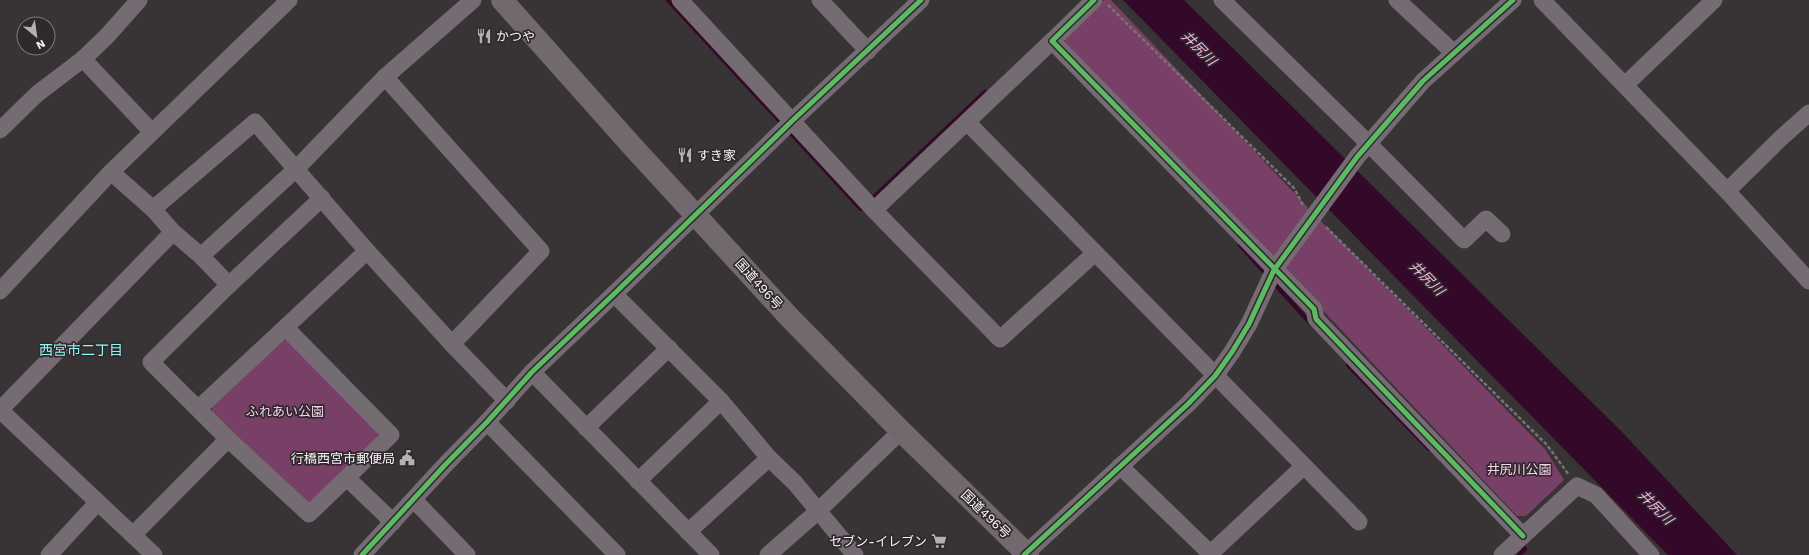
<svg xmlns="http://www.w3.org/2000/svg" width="1809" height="555" font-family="'Work Sans','Noto Sans JP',sans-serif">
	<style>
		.green { fill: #784067 }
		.water { fill: #330829 }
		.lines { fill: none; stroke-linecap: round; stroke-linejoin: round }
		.stream { stroke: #330829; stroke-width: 4.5 }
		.path { stroke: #787176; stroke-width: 2.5; stroke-dasharray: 4 2; stroke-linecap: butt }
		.minor { stroke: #756b72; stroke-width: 17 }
		.highway { stroke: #72696e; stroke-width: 22 }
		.cycleway-casing { stroke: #2f282d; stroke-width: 8 }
		.cycleway { stroke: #5cba63; stroke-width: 5 }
		.labels { text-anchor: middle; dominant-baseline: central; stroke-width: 3.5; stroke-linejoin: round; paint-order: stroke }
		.poi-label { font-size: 13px; fill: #f8f3f6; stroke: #2f282d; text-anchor: start }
		.street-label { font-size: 13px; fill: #f8f3f6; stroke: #2f282d }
		.park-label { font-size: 13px; fill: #f8d1ea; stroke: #2f282d }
		.water-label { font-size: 14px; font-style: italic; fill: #fcafe3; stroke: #2f282d }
		.neighbourhood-label { font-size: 14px; fill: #8df8ef; stroke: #2f282d }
	</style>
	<rect width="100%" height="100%" fill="#383436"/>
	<g class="green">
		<path d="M1104 0H1111L1314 214 1545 449 1564 480 1526 516H1517L1262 246 1065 46V38Z"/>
		<path d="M283 340 290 341 378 432V438L309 506 212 413V406Z"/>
	</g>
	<path class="water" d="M1123 0H1184L1623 433 1737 555H1668Z"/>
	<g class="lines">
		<g class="stream">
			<path d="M668 0 861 209 865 206"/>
			<path d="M870 201 985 92"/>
			<path d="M1240 245 1267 275"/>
			<path d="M1273 282 1311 324"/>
			<path d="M1348 365 1429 449"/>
			<path d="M1519 555 1525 549 1520 544"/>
		</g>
		<g class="path">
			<path d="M1108 5 1294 188 1303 205"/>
			<path d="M1326 227 1547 445 1569 475"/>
		</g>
		<g class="minor">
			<path d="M680 0 874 210 1000 339 1095 253"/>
			<path d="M820 0 868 51"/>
			<path d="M1094 0 1052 41 1314 309 1316 319 1523 536"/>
			<path d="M1222 0 1369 144 1464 240 1486 219 1502 234"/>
			<path d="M1397 0 1454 53"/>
			<path d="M1542 0 1727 191 1809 281"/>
			<path d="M83 59 107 36 139 0"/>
			<path d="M385 77 541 251 452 344"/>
			<path d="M1625 85 1714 0"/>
			<path d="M967 122 1359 522"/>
			<path d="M0 130 37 94 83 59 152 132"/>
			<path d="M111 172 153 209 173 232 201 256 229 285"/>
			<path d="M1727 191 1781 138 1809 113"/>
			<path d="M153 209 255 122 367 251 452 344 507 401"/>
			<path d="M874 210 1052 41"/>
			<path d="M201 256 296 169 385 77 473 0"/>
			<path d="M0 291 111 172 289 0"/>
			<path d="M614 294 721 401 769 458 795 483 855 555"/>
			<path d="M286 328 391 435 309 514 228 439 151 362 229 285 322 198"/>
			<path d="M532 372 711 555"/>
			<path d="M199 408 367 251"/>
			<path d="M0 410 173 232"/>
			<path d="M0 410 154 555"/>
			<path d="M487 422 617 555"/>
			<path d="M586 428 669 348"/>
			<path d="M1120 466 1212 555"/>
			<path d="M347 478 393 522"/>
			<path d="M638 481 721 401"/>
			<path d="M414 500 467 555"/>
			<path d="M688 532 769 458"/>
			<path d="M133 535 228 439"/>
			<path d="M1210 554 1304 466"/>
			<path d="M49 555 98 502"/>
			<path d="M362 555 445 465 487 422 532 372 614 294 791 122 921 0"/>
			<path d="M768 555 818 511 901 431"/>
			<path d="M1024 555 1188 404 1215 376 1232 352 1249 324 1274 270 1357 157 1423 81 1513 0"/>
			<path d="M1502 555 1577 486 1596 495 1651 555"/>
		</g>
		<path class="highway" d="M502 0 633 147 790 318 901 431 1028 555"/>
		<defs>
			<g id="cycleway">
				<path d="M1094 0 1052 41 1314 309 1316 319 1523 536"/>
				<path d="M362 555 445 465 487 422 532 372 614 294 791 122 921 0"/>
				<path d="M1024 555 1188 404 1215 376 1232 352 1249 324 1274 270 1357 157 1423 81 1513 0"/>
			</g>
		</defs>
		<use href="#cycleway" class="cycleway-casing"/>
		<use href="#cycleway" class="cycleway"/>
	</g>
	<defs>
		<symbol id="restaurant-bare" viewBox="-9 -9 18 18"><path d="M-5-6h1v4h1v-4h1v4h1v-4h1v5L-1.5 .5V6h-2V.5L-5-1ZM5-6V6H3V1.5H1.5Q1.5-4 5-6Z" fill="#b5b0b3" stroke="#2f282d" stroke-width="2.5" paint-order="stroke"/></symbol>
		<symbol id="civic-bare" viewBox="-9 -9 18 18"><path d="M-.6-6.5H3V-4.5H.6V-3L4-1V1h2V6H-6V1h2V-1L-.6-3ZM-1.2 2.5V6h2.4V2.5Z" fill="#b5b0b3" stroke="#2f282d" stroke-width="2.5" paint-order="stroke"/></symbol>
		<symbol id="supermarket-bare" viewBox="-9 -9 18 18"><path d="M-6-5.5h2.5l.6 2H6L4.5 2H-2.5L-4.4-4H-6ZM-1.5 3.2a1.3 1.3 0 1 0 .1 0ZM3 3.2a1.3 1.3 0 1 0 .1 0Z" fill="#b5b0b3" stroke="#2f282d" stroke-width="2.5" paint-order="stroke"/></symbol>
	</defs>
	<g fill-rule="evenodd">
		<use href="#restaurant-bare" x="473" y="25" width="22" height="22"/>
		<use href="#restaurant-bare" x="674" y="144" width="22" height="22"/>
		<use href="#civic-bare" x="396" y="447" width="22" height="22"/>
		<use href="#supermarket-bare" x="928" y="530" width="22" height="22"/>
	</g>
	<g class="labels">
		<g class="poi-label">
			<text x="496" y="36">かつや</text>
			<text x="697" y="155">すき家</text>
			<text x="395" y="458" text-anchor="end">行橋西宮市郵便局</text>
			<text x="927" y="541" text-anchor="end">セブン-イレブン</text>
		</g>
		<g class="street-label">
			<text transform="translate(759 284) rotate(48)">国道496号</text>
			<text transform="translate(986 514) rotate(44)">国道496号</text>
		</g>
		<g class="park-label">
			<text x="285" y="411">ふれあい公園</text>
			<text x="1519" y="469">井尻川公園</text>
		</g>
		<g class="water-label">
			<text transform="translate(1199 48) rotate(45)">井尻川</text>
			<text transform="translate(1427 278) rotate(45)">井尻川</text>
			<text transform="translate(1656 507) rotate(45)">井尻川</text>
		</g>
		<g class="neighbourhood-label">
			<text x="81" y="350">西宮市二丁目</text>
		</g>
	</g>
	<g transform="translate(36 36) rotate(151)"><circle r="19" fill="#2f282d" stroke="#7f797d"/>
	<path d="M0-3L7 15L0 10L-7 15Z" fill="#b5b0b3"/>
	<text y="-6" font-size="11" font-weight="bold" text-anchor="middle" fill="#f8f3f6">N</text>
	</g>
</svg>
